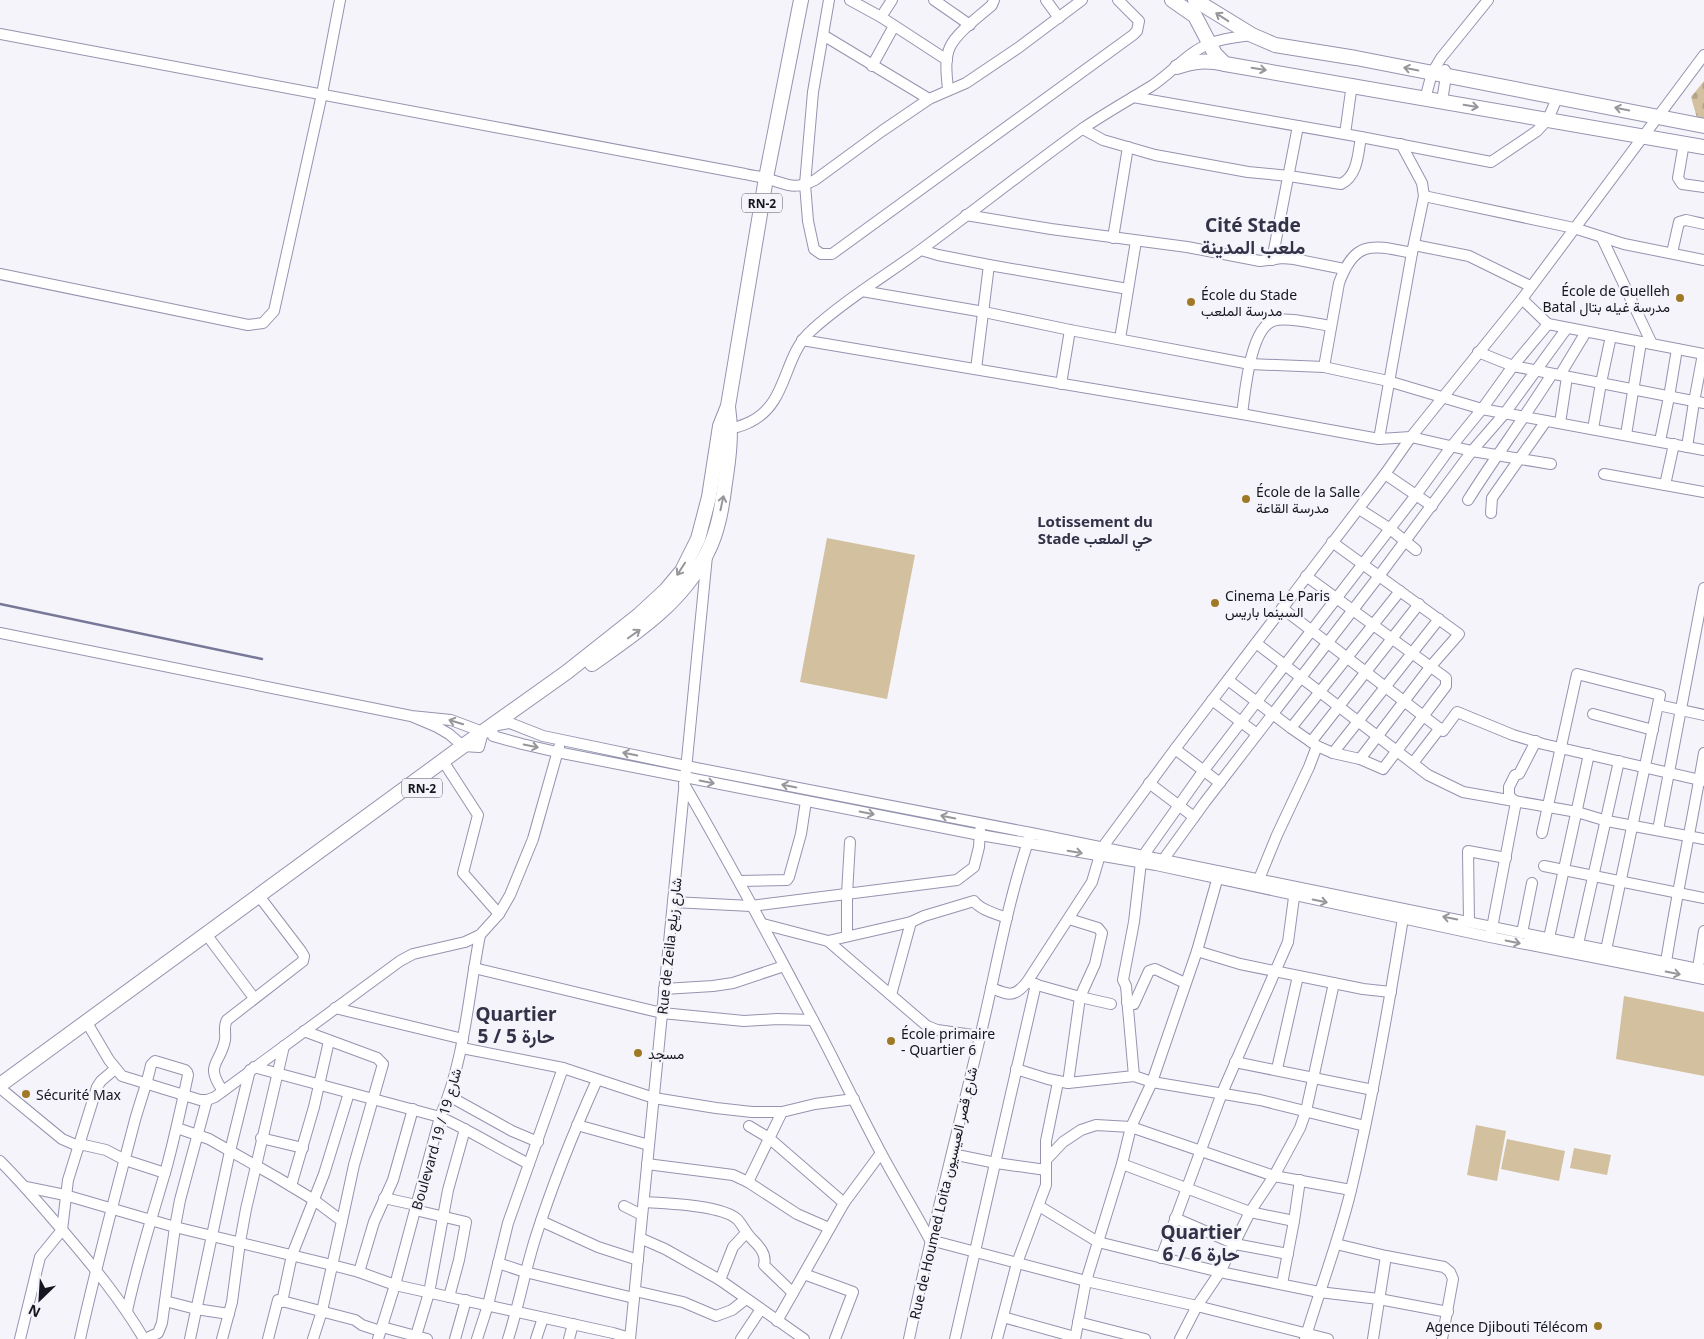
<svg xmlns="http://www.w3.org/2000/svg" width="1704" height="1339" font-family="'Noto Sans',Vazirmatn,sans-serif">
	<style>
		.cemetery { fill: url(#cemetery-stones) }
		.garden { fill: #d3c09f }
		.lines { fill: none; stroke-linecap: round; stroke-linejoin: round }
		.stream { stroke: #777798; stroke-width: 2.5 }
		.minor-casing { stroke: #9494b0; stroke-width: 12 }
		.major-casing { stroke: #9494b0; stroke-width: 16 }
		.minor { stroke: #fff; stroke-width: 10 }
		.major { stroke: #fff; stroke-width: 14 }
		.oneway { stroke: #96969b }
		.poi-dot { fill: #a07926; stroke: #f4f4fa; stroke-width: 2 }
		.labels { text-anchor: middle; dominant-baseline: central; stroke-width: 4.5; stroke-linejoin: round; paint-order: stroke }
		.shield { fill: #f4f4fa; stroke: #595961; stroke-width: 1 }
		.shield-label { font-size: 12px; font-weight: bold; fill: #161620 }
		.poi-label { font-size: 14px; fill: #161620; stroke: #f4f4fa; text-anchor: start }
		.street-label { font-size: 14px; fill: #161620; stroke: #f4f4fa }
		.neighbourhood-label { font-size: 15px; font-weight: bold; fill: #323248; stroke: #f4f4fa }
		.district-label { font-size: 19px; font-weight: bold; fill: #323248; stroke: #f4f4fa }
	</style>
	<defs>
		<pattern id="cemetery-stones" width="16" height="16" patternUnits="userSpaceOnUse" patternTransform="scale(1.25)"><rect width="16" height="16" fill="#d3c09f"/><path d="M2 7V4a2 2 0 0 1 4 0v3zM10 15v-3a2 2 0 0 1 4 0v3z" fill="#b4a489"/></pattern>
	</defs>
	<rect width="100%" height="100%" fill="#f4f4fa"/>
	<path class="cemetery" d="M1704 81V119L1697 118 1691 97Z"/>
	<g class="garden">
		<path d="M827 538 915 555 887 699 800 682Z"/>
		<path d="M1624 996 1704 1012V1076L1616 1059Z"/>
		<path d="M1476 1125 1506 1131 1497 1181 1467 1175Z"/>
		<path d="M1507 1139 1565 1151 1559 1181 1501 1169Z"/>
		<path d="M1574 1148 1611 1155 1607 1175 1570 1168Z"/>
	</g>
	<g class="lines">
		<path class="stream" d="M0 604 262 659"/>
		<defs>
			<g id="minor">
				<path d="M829 0 813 92 805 184 808 221 814 249 821 254H832L1133 35 1137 31 1139 21 1118 0"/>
				<path d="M850 0 881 17 947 60"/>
				<path d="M934 0 970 25"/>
				<path d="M1046 0 1059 18"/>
				<path d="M881 17 892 0"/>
				<path d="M0 34 745 174C752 176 759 176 765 178 787 184 793 191 815 180L882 131 929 99 966 83 1018 48 1082 0"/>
				<path d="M823 35 929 99"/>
				<path d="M872 66 894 26"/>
				<path d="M948 90C947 77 944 60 950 47 957 32 980 16 992 5L994 0"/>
				<path d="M1133 97 1361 137 1491 162 1537 131 1548 119 1558 96"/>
				<path d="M1425 99 1432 73 1441 58 1488 0"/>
				<path d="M1442 101 1446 76 1445 70"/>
				<path d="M1083 129 1103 140 1155 155 1248 172 1289 176 1341 184C1358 176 1358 153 1361 137"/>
				<path d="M1345 134 1352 84"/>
				<path d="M1684 143 1678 178 1682 184 1704 187"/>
				<path d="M1424 196 1574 228 1624 244 1704 260"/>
				<path d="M966 215 1051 229 1187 247 1260 261 1282 258 1294 259 1344 269"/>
				<path d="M1113 238 1128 147"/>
				<path d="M1602 238 1652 344"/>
				<path d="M1414 245 1469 256 1530 286"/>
				<path d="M921 250 938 255 989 265 1128 289"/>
				<path d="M1672 253 1679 222 1686 220 1704 224"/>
				<path d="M1272 260 1298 126"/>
				<path d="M0 274 248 325 263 323 274 311 322 94 340 0"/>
				<path d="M862 291 984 312 1070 330 1250 364 1324 367 1388 381 1482 409 1704 450"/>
				<path d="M1522 299 1548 324 1704 354"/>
				<path d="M1120 339 1136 241"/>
				<path d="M802 340 1242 414 1379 439 1411 437 1472 451 1551 464"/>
				<path d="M1478 352 1513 366 1704 403"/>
				<path d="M1324 367 1339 283C1355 239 1373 245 1412 253"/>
				<path d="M976 369 989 265"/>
				<path d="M1560 375 1586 332"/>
				<path d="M1061 384 1070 330"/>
				<path d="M1242 414C1245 393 1250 329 1273 321 1286 316 1316 324 1331 326"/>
				<path d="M1560 423 1567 377"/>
				<path d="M725 427C735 429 741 426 750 422 789 403 782 356 812 330 845 300 885 276 922 249 975 210 1028 168 1082 129 1104 114 1127 101 1150 87 1171 74 1187 52 1211 43 1224 38 1238 37 1252 35"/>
				<path d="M1593 429 1601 383 1611 336"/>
				<path d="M1626 435 1641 342"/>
				<path d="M1379 439 1412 253 1424 196 1422 183 1401 144"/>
				<path d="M1660 441 1669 397 1677 349"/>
				<path d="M1687 447 1694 402 1703 354"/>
				<path d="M1385 474 1432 506"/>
				<path d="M1604 474 1704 492"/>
				<path d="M1665 485 1674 444"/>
				<path d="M1468 500C1495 457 1525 417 1552 374"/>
				<path d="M1359 509 1389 528 1416 550"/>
				<path d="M1491 513 1492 498 1546 421"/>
				<path d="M1332 542 1459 634 1431 666 1360 759"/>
				<path d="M1282 608 1443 731 1457 712 1513 735 1543 744 1704 781"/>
				<path d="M0 633 411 716 451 720 483 732 479 747 463 746 449 734 437 727 411 716"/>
				<path d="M1256 643 1428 775 1463 792 1577 812 1607 821 1704 839"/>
				<path d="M1228 680 1291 728 1317 746 1333 753 1360 759 1383 769 1446 686V678L1306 576"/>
				<path d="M1212 700 1257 734"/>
				<path d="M1658 705 1704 715"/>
				<path d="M1593 714 1653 730"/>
				<path d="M1291 728 1400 591"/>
				<path d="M1311 742 1419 604"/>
				<path d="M1175 749 1220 783"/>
				<path d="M1333 753 1439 619"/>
				<path d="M443 761 478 815 463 873 499 914"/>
				<path d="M1413 763 1440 728"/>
				<path d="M1149 783 1194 817"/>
				<path d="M684 784C729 862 771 940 813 1020 836 1063 857 1108 880 1151 896 1181 914 1210 930 1240L1086 1281 1197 1306 1328 1339"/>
				<path d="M1658 830 1704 588"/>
				<path d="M1542 833 1577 674 1660 695 1606 950"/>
				<path d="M1143 856 1204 770 1416 495 1451 447 1482 409 1513 366 1548 324"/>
				<path d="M1158 863 1163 860 1205 802 1379 576 1472 451 1505 413 1567 328"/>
				<path d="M1544 866 1704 898"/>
				<path d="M1259 879 1277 835 1309 767 1317 746"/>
				<path d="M740 881 787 880 789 877 801 834 806 801"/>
				<path d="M673 902 751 906 957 880 974 867 979 847 980 830"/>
				<path d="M1469 922 1468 851 1506 858"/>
				<path d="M763 924 828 941 927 1026 937 1030 980 1036"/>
				<path d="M1491 933 1516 802 1509 796V787L1515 775 1519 774 1536 741"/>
				<path d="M1522 933 1532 883"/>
				<path d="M206 934 254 998"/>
				<path d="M847 935V894L850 842"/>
				<path d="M1549 938 1589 754"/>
				<path d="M828 941 911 922 924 916 974 901C980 910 997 914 1007 918"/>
				<path d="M1578 944 1619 761"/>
				<path d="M1197 951 1240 964 1363 989 1391 992"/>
				<path d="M1666 962C1677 892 1692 823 1704 753"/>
				<path d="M474 968 662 1013 744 1021 777 1019 813 1020"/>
				<path d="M1698 968 1704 931"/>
				<path d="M1704 970 1031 833 686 766 543 736 510 723 492 726 493 736 522 744 557 752 980 835 1156 865 1490 937 1704 979"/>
				<path d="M1030 983 1080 997 1111 1004"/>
				<path d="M991 988C1009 995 1014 998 1027 982L1092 882 1102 848 1175 749 1385 474 1411 437 1522 299 1704 55"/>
				<path d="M664 989 713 986 733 983 784 966"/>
				<path d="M891 995 911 922"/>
				<path d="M1127 1002 1134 1004 1149 971 1155 969 1185 983"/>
				<path d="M335 1008 463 1039"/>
				<path d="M86 1021 109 1060 122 1076 200 1100H207L215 1097 400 961 413 954 465 942 480 935 499 914 510 895 533 839 559 747"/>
				<path d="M304 1031 377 1058 383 1064 354 1165 342 1221"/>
				<path d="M462 1048 563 1068 654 1098 716 1108 752 1112H782L815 1104 854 1099"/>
				<path d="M1235 1062 1373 1090"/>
				<path d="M254 1067 440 1117C471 1131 499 1149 529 1164"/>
				<path d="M1016 1069 1048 1079 1068 1083 1134 1076 1152 1082 1260 1100 1365 1126"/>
				<path d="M1277 1069 1298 976"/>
				<path d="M1134 1076 1126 986 1123 980 1134 922 1141 862"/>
				<path d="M1068 1083 1080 997 1095 964 1102 933 1098 928 1069 919"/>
				<path d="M0 1088 62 1139 78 1146 84 1145 106 1150 125 1160 165 1173"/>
				<path d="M223 1091C204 1064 220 1065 225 1040 226 1032 223 1027 227 1020L303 961 304 956 301 951 259 896"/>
				<path d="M449 1096 512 1131 538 1142"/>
				<path d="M577 1125 649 1145"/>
				<path d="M749 1126 769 1138 844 1203"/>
				<path d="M177 1128 209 1139 276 1177 314 1200 342 1221 322 1311 313 1339"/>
				<path d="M261 1138 303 1148"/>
				<path d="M952 1154 996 1163 1046 1170"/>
				<path d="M1046 1160 1063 1142 1081 1130 1096 1125 1131 1127 1274 1176 1351 1190"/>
				<path d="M0 1161C23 1184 43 1208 64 1232 93 1266 121 1300 144 1339"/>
				<path d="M647 1164 733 1175 748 1182 797 1214 829 1228"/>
				<path d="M1122 1164 1250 1212 1294 1221"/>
				<path d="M748 1182 782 1112"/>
				<path d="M291 1186 314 1107 329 1041"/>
				<path d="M26 1187 65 1195 175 1227 332 1265 359 1272 395 1285 613 1333 630 1338"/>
				<path d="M384 1198 416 1205"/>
				<path d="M644 1202C664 1203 724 1205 738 1220 743 1226 746 1233 752 1239 759 1246 767 1254 764 1265L793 1293"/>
				<path d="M624 1206 642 1215"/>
				<path d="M1039 1206 1098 1242 1220 1272 1319 1292 1379 1299 1448 1312"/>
				<path d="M415 1210 466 1222 459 1260 449 1297"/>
				<path d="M1175 1218 1235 1244 1288 1254"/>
				<path d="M541 1221 598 1247 638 1260"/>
				<path d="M640 1238 665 1249 720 1280 804 1339"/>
				<path d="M1336 1244 1386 1256 1444 1267 1450 1272 1453 1279 1442 1339"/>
				<path d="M1161 1258 1222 1093 1288 942 1295 890"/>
				<path d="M498 1263 525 1272 634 1298"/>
				<path d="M359 1272 374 1222 393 1180 413 1109"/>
				<path d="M804 1274 853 1292 835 1339"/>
				<path d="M720 1280 733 1247 746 1233"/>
				<path d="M1282 1284 1294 1221 1300 1180"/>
				<path d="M635 1291 683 1302 716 1316 732 1310 746 1299"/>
				<path d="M165 1301 196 1309 229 1314"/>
				<path d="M282 1302 292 1255 324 1174 349 1093"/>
				<path d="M1003 1317 1075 1337"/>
				<path d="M777 1321 844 1203 881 1153"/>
				<path d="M1078 1322 1145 1339"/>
				<path d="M382 1327 427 1339"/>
				<path d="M20 1339 40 1257 62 1230 68 1180 97 1087 101 1081 115 1069"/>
				<path d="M80 1339C96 1266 116 1193 135 1120 140 1102 147 1084 151 1065L155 1061 185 1070 187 1072 188 1075C181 1108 174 1141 165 1173 151 1220 137 1264 127 1311"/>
				<path d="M145 1339 158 1333 162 1323 175 1227 180 1200 207 1100"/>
				<path d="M190 1339 230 1151 250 1070"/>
				<path d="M222 1339 232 1302 240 1242 246 1209 284 1046"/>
				<path d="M268 1339 278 1300 355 1320 362 1325 380 1331"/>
				<path d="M378 1339 395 1285 440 1117C465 1060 468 996 480 935"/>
				<path d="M415 1339 429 1293 448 1190 465 1129"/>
				<path d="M455 1339 466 1300"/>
				<path d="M477 1339 488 1305 508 1223 563 1068"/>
				<path d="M508 1339C519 1305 525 1270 536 1236 553 1183 574 1131 597 1080"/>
				<path d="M536 1339 543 1318"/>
				<path d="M569 1339 573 1324"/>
				<path d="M630 1339 707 556"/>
				<path d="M741 1339 761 1309"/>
				<path d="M909 1339C930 1238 956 1138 980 1037 996 971 1007 903 1029 839"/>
				<path d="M955 1339 1036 984"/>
				<path d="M997 1339 1017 1263 1046 1185V1141L1058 1082"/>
				<path d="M1075 1339 1086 1281 1122 1164 1131 1127 1152 1082 1197 951 1219 873"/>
				<path d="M1180 1339 1197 1306 1220 1272 1250 1212 1274 1176 1300 1128 1306 1111 1334 983"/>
				<path d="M1305 1339C1320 1289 1339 1240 1351 1190 1373 1098 1389 1005 1404 912"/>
				<path d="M1373 1339 1386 1256"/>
			</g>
			<g id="major">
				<path d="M1172 0 1195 16 1215 54 1225 64 1704 147"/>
				<path d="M1195 0 1252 35 1275 45 1356 58 1704 126"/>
				<path d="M1177 67C1194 61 1207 60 1225 64"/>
				<path d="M592 664C636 633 682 603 707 553 718 532 722 507 725 483 729 457 732 433 728 407"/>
				<path d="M0 1085 463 746 567 672 639 615 666 590 682 571 698 539 709 497 720 426 728 406 766 178 801 0"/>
			</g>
		</defs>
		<use href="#minor" class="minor-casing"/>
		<use href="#major" class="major-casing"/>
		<use href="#minor" class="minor"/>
		<use href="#major" class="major"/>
	</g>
	<defs><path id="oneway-shaft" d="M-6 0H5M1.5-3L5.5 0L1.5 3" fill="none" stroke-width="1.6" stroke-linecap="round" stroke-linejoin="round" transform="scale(1.25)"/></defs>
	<g class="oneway">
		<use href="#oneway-shaft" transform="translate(1222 17) rotate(-147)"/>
		<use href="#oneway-shaft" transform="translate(1259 69) rotate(9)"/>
		<use href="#oneway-shaft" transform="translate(1411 69) rotate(-169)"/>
		<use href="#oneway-shaft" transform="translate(1471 106) rotate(9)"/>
		<use href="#oneway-shaft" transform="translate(1622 109) rotate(-169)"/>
		<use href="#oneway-shaft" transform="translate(722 503) rotate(-78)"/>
		<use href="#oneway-shaft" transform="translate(681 569) rotate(123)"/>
		<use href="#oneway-shaft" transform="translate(634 634) rotate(-35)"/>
		<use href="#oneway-shaft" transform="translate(456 722) rotate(-163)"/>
		<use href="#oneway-shaft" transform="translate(531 746) rotate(12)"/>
		<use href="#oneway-shaft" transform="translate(630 754) rotate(-168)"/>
		<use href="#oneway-shaft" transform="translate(707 782) rotate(11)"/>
		<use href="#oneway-shaft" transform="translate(789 786) rotate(-169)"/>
		<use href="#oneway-shaft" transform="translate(867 813) rotate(11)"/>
		<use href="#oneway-shaft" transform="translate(948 817) rotate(-169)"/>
		<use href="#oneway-shaft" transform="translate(1075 852) rotate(10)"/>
		<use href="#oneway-shaft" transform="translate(1320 901) rotate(12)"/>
		<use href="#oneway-shaft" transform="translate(1450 918) rotate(-169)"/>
		<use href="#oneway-shaft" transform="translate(1513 942) rotate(11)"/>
		<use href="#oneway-shaft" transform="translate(1673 973) rotate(11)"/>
	</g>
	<g class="poi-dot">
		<circle cx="1680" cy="298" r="5"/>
		<circle cx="1191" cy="302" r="5"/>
		<circle cx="1246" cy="499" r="5"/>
		<circle cx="1215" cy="603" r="5"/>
		<circle cx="891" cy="1041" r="5"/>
		<circle cx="638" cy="1053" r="5"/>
		<circle cx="26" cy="1094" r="5"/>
		<circle cx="1598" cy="1326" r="5"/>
	</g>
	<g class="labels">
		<g class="shield">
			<rect x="742" y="193.5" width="40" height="19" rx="4"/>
			<rect x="402" y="778.5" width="40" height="19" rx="4"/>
		</g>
		<g class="shield-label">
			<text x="762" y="203">RN-2</text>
			<text x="422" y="788">RN-2</text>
		</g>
		<g class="poi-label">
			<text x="1670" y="290" text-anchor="end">École de Guelleh<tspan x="1670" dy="16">Batal مدرسة غيله بتال</tspan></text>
			<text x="1201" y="294">École du Stade<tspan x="1201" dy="16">مدرسة الملعب</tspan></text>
			<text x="1256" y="491">École de la Salle<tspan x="1256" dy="16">مدرسة القاعة</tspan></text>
			<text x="1225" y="595">Cinema Le Paris<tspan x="1225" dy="16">السينما باريس</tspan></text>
			<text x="901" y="1033">École primaire<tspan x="901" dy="16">- Quartier 6</tspan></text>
			<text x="648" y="1053">مسجد</text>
			<text x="36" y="1094">Sécurité Max</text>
			<text x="1588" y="1326" text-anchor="end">Agence Djibouti Télécom</text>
		</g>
		<g class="street-label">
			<text transform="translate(669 946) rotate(-84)">Rue de Zeila شارع زيلع</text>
			<text transform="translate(436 1139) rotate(-74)">Boulevard 19 / شارع 19</text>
			<text transform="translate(943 1193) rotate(-77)">Rue de Houmed Loita شارع قصر العيسيون</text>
		</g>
		<g class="neighbourhood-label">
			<text x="1095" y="521">Lotissement du<tspan x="1095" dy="17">Stade حي الملعب</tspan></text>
		</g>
		<g class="district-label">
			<text x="1253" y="225">Cité Stade<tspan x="1253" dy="22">ملعب المدينة</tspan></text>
			<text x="516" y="1014">Quartier<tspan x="516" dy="22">5 / حارة 5</tspan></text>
			<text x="1201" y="1232">Quartier<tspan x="1201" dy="22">6 / حارة 6</tspan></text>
		</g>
	</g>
	<g transform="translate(40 1299) rotate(205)" stroke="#f4f4fa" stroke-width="4" paint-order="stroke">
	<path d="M0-4L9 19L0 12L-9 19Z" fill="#161620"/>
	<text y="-8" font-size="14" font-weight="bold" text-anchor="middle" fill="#161620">N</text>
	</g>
</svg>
